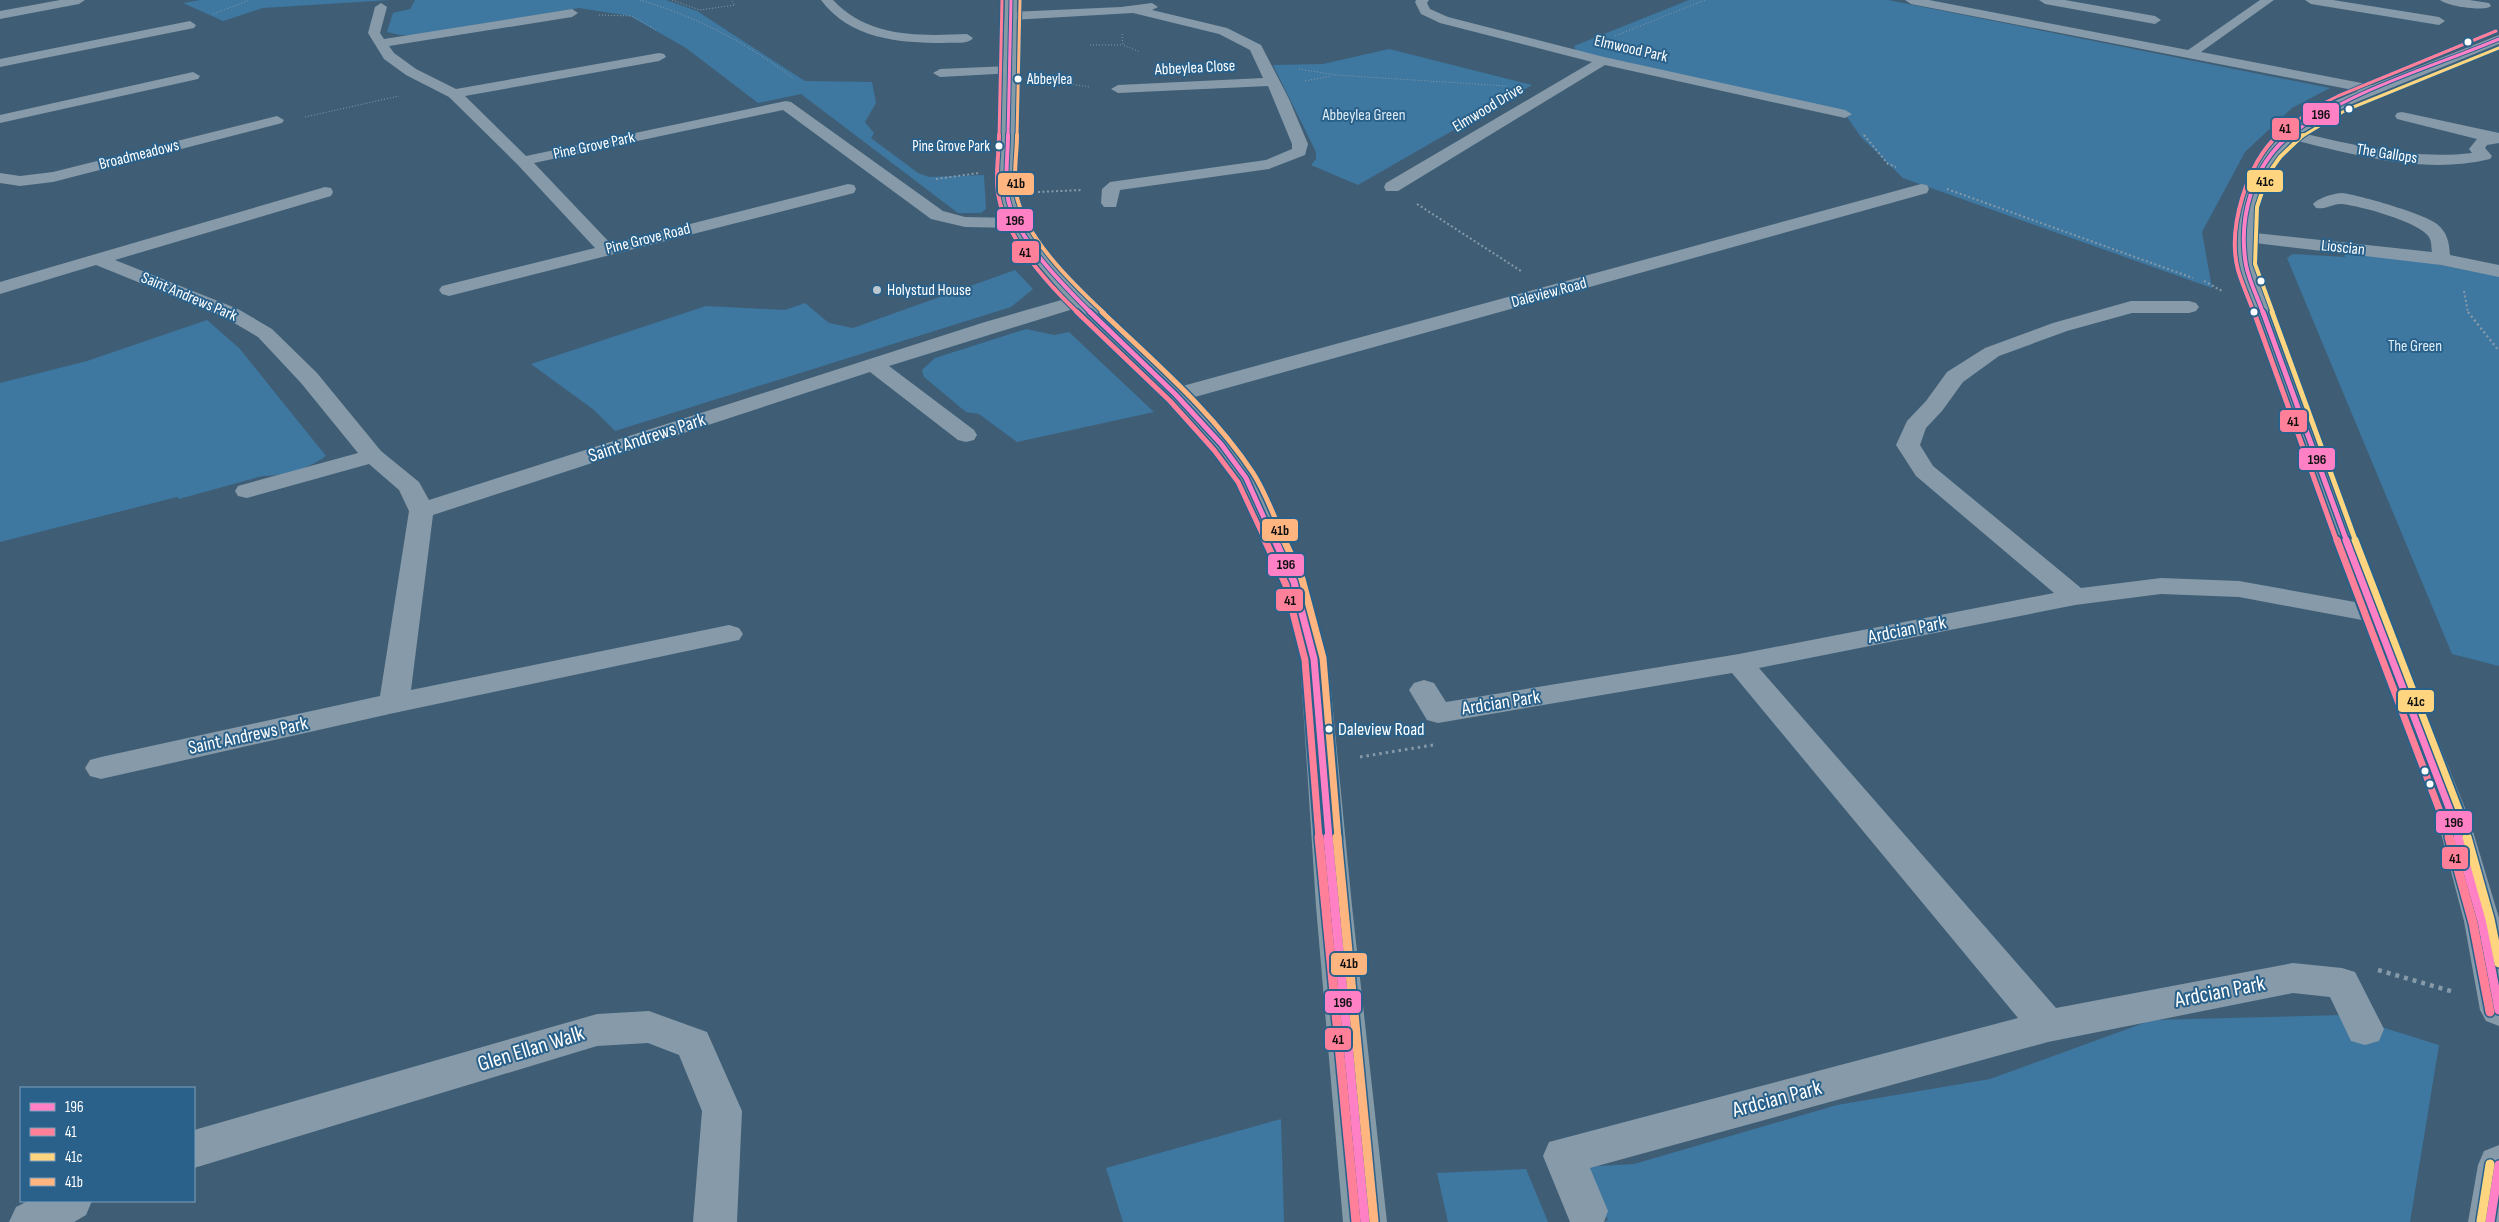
<svg xmlns="http://www.w3.org/2000/svg" width="2499" height="1222" font-family="'Sofia Sans Condensed',sans-serif">
	<style>
		.green { fill: #3e77a0 }
		.lines { fill: none; stroke-linecap: round; stroke-linejoin: round }
		.path-far4 { stroke: #869aa9; stroke-width: 1; stroke-dasharray: 1 2; stroke-linecap: butt }
		.path-far3 { stroke: #869aa9; stroke-width: 2; stroke-dasharray: 2 2.5; stroke-linecap: butt }
		.path-far2 { stroke: #869aa9; stroke-width: 2.5; stroke-dasharray: 2 3; stroke-linecap: butt }
		.path-far1 { stroke: #869aa9; stroke-width: 3; stroke-dasharray: 2.5 4; stroke-linecap: butt }
		.path { stroke: #869aa9; stroke-width: 4.5; stroke-dasharray: 4 5; stroke-linecap: butt }
		.minor { fill: #869aa9; fill-rule: evenodd }
		.major { fill: #859aa7; fill-rule: evenodd }
		.bus-1-far4-casing { stroke: #29618b; stroke-width: 5 }
		.bus-1-far3-casing { stroke: #29618b; stroke-width: 6 }
		.bus-1-far2-casing { stroke: #29618b; stroke-width: 8 }
		.bus-1-far1-casing { stroke: #29618b; stroke-width: 11 }
		.bus-1-casing { stroke: #29618b; stroke-width: 12 }
		.bus-2-far4-casing { stroke: #29618b; stroke-width: 5 }
		.bus-2-far3-casing { stroke: #29618b; stroke-width: 6 }
		.bus-2-far2-casing { stroke: #29618b; stroke-width: 8 }
		.bus-2-far1-casing { stroke: #29618b; stroke-width: 11 }
		.bus-2-casing { stroke: #29618b; stroke-width: 12 }
		.bus-3-far4-casing { stroke: #29618b; stroke-width: 5 }
		.bus-3-far3-casing { stroke: #29618b; stroke-width: 6 }
		.bus-3-far2-casing { stroke: #29618b; stroke-width: 8 }
		.bus-3-far1-casing { stroke: #29618b; stroke-width: 11 }
		.bus-3-casing { stroke: #29618b; stroke-width: 12 }
		.bus-4-far4-casing { stroke: #29618b; stroke-width: 5 }
		.bus-4-far3-casing { stroke: #29618b; stroke-width: 6 }
		.bus-4-far2-casing { stroke: #29618b; stroke-width: 8 }
		.bus-4-far1-casing { stroke: #29618b; stroke-width: 11 }
		.bus-4-casing { stroke: #29618b; stroke-width: 12 }
		.bus-1-far4 { stroke: #ff80c5; stroke-width: 3 }
		.bus-1-far3 { stroke: #ff80c5; stroke-width: 4 }
		.bus-1-far2 { stroke: #ff80c5; stroke-width: 5 }
		.bus-1-far1 { stroke: #ff80c5; stroke-width: 7 }
		.bus-1 { stroke: #ff80c5; stroke-width: 9 }
		.bus-2-far4 { stroke: #ff8098; stroke-width: 3 }
		.bus-2-far3 { stroke: #ff8098; stroke-width: 4 }
		.bus-2-far2 { stroke: #ff8098; stroke-width: 5 }
		.bus-2-far1 { stroke: #ff8098; stroke-width: 7 }
		.bus-2 { stroke: #ff8098; stroke-width: 9 }
		.bus-3-far4 { stroke: #ffd580; stroke-width: 3 }
		.bus-3-far3 { stroke: #ffd580; stroke-width: 4 }
		.bus-3-far2 { stroke: #ffd580; stroke-width: 5 }
		.bus-3-far1 { stroke: #ffd580; stroke-width: 7 }
		.bus-3 { stroke: #ffd580; stroke-width: 9 }
		.bus-4-far4 { stroke: #ffb580; stroke-width: 3 }
		.bus-4-far3 { stroke: #ffb580; stroke-width: 4 }
		.bus-4-far2 { stroke: #ffb580; stroke-width: 5 }
		.bus-4-far1 { stroke: #ffb580; stroke-width: 7 }
		.bus-4 { stroke: #ffb580; stroke-width: 9 }
		.bus-dot { fill: #fff; stroke: #29618b; stroke-width: 2 }
		.poi-dot { fill: #bcc7cf; stroke: #29618b; stroke-width: 2 }
		.labels { text-anchor: middle; dominant-baseline: central; stroke-width: 4; stroke-linejoin: round; paint-order: stroke }
		.far-bus-label { font-size: 15px; fill: #fff; stroke: #29618b; text-anchor: start }
		.far-street-label { font-size: 16px; fill: #fff; stroke: #29618b }
		.far-park-label { font-size: 16px; fill: #dcecf7; stroke: #29618b }
		.far-poi-label { font-size: 16px; fill: #fff; stroke: #29618b; text-anchor: start }
		.bus-label { font-size: 18px; fill: #fff; stroke: #29618b; text-anchor: start }
		.street-label { font-size: 19px; fill: #fff; stroke: #29618b }
		.near-street-label { font-size: 22px; fill: #fff; stroke: #29618b }
		.line-badge { stroke: #29618b; stroke-width: 2 }
		.pale-badge-label { font-size: 14px; text-anchor: middle; font-weight: bold; fill: #111 }
	</style>
	<rect width="100%" height="100%" fill="#3f5e75"/>
	<g class="green">
		<path d="M200 0H391L263 8 223 21 183 3Z"/>
		<path d="M415 0H666L697 11 805 81 872 82 876 103 865 122 874 133 871 138 918 173 929 177 984 175 986 209 981 213H958L801 94 758 103 686 48 630 16 579 8 413 35H400L387 32 393 13 410 9Z"/>
		<path d="M1689 0H1888L2330 88 2292 108 2245 152 2202 232 2212 288 1903 178 1861 137 1845 114 1577 54 1574 46Z"/>
		<path d="M1389 49 1532 85 1358 185 1311 165 1316 159V152L1273 65 1323 64Z"/>
		<path d="M2344 253 2414 260 2499 276V666L2452 654 2287 258 2293 254 2345 257Z"/>
		<path d="M1015 270 1033 289 1011 307 615 431 594 410 531 364 706 306 785 310 805 303 829 323 853 328Z"/>
		<path d="M207 320 239 348 326 456C309 469 283 476 262 476L179 499 177 497 0 542V383L87 361Z"/>
		<path d="M1026 329 1054 335 1069 332 1154 412 1017 442 979 414 966 412 924 377 922 370 935 358Z"/>
		<path d="M2343 1015 2439 1045 2410 1222H1604L1608 1220 1583 1167 1634 1164 1837 1105 1990 1079 2152 1020Z"/>
		<path d="M1281 1119 1284 1222H1123L1106 1168Z"/>
		<path d="M1526 1169 1548 1222H1448L1437 1173Z"/>
	</g>
	<g class="lines">
		<g class="path-far4">
			<path d="M640 0C697 17 747 43 794 79"/>
			<path d="M672 0 700 10 735 5 732 1"/>
			<path d="M213 14 250 0"/>
			<path d="M599 15 632 16 656 30"/>
			<path d="M1122 34 1123 45 1140 52"/>
			<path d="M1615 36 1705 0"/>
			<path d="M1090 45H1123"/>
			<path d="M1299 69 1336 75 1506 86"/>
			<path d="M1305 81 1331 76"/>
			<path d="M1037 84H1070L1090 87"/>
			<path d="M305 117 399 96"/>
			<path d="M1862 133 1865 137"/>
		</g>
		<g class="path-far3">
			<path d="M1864 135 1888 164 1896 167"/>
			<path d="M936 179 979 173"/>
			<path d="M1947 189 2193 278"/>
			<path d="M1038 192 1082 190"/>
			<path d="M1417 204 1521 271"/>
			<path d="M2204 281 2222 291"/>
			<path d="M2464 291 2468 313"/>
		</g>
		<path class="path-far2" d="M2468 312 2499 351"/>
		<path class="path-far1" d="M1360 757 1433 745"/>
		<path class="path" d="M2378 970 2454 992"/>
		<g class="minor">
			<path d="M60 0H85L79 4 0 19V11Z"/>
			<path d="M821 0H833C869 38 919 36 967 34L973 38C968 45 952 42 944 43 899 43 850 39 821 0Z"/>
			<path d="M1416 0H1429L1427 3 1430 9 1448 17 1604 57 1845 110 1852 114 1845 118 1605 65 1398 191H1386L1384 187 1386 183 1592 62 1440 23 1421 14 1415 2Z"/>
			<path d="M1905 0H1929L2188 50 2260 0H2274L2201 52 2372 85 2499 35V44L2347 106 2302 133C2358 146 2414 160 2472 153L2469 149 2477 139 2397 119 2395 116 2397 113 2402 112 2499 133V143L2487 145 2485 148 2492 156 2490 159C2425 175 2356 155 2293 140 2266 166 2256 195 2255 233L2432 252C2431 247 2432 242 2429 237 2419 222 2361 206 2342 204 2333 203 2326 210 2316 208L2313 204C2318 198 2334 193 2342 193 2359 195 2425 214 2437 224 2448 233 2449 243 2450 255L2499 265V277L2441 265 2255 243V266L2387 614 2469 818 2499 918V1026L2486 1021 2480 1010 2464 921 2437 818 2362 620 2239 597 2161 594 2075 605 1759 668 2056 1008 2293 963 2342 968 2355 972 2384 1029 2379 1041 2365 1045 2351 1041 2330 997 2293 993 2048 1042 1590 1168 1608 1211 1604 1222H1570L1543 1156 1549 1142 2018 1018 1732 673 1438 723 1427 720 1409 690 1414 683 1424 680 1434 683 1446 702 1739 654 2054 593 1916 476 1896 445 1907 421 1926 401 1947 372 1985 348 2053 323 2131 301H2189L2196 303 2199 307 2196 311 2189 313H2132L2067 331 1999 356 1963 382 1942 411 1926 428 1920 445 1933 466 2081 588 2161 578 2239 581 2355 602 2237 266C2235 165 2265 129 2358 91L1911 4Z"/>
			<path d="M2039 0H2065L2155 16 2161 20 2155 24 2045 4Z"/>
			<path d="M2305 0H2333L2439 17 2445 21 2439 25 2311 4Z"/>
			<path d="M2440 0H2469L2489 3 2491 6C2485 12 2446 6 2440 0Z"/>
			<path d="M381 3 387 7 380 33 384 39 572 9 578 13 572 17 389 46 394 53 416 69 456 89 659 53 664 54 666 57 659 61 465 96 526 156 786 101 791 102 943 211 965 217 1016 218 1022 219 1025 223 1022 227 1016 228 965 227 931 219 783 110 534 163 611 244 848 184 854 185 856 189 854 193 449 296 442 294 439 290 442 286 595 248 517 164 449 97 406 75 384 59 368 33 375 7Z"/>
			<path d="M1152 3 1158 7 1152 10 1227 28 1261 45 1289 99 1308 144 1305 155 1269 169 1120 190 1116 207H1104L1101 203 1102 189 1110 182 1266 160 1292 149V144L1268 86 1118 93 1111 89 1118 85 1263 78 1250 50 1219 34 1133 13 1011 20 1005 16 1011 12 1121 7Z"/>
			<path d="M190 21 196 25 194 28 0 67V59Z"/>
			<path d="M1009 66 1014 67 1016 70 1014 73 940 77 933 73 940 69Z"/>
			<path d="M193 72 200 76 198 79 0 123V115Z"/>
			<path d="M277 116 284 120 282 123 53 182 20 186 0 183V173L20 176 53 172Z"/>
			<path d="M1921 184 1927 185 1929 189 1927 193 1184 400 1176 402 1168 400 1165 395 1168 390Z"/>
			<path d="M325 187 331 188 333 192 331 196 115 260 238 309 272 329 317 373 381 451 419 482 429 500 985 322 1079 295 1086 297 1089 301 1086 305 889 366 974 430 977 435 974 440 966 442 958 440 870 372 433 515 411 690 729 625 739 628 743 634 739 640 394 713 101 779 90 776 85 768 90 760 101 757 380 696 409 511 399 490 369 464 247 498 238 496 235 491 238 486 358 453 301 383 258 337 224 317 96 265 0 294V282Z"/>
			<path d="M649 1011 707 1032 742 1111 737 1222H693L702 1111 679 1055 648 1043 597 1046 194 1168V1130L597 1014Z"/>
			<path d="M2499 1145V1222H2468L2478 1165 2484 1151Z"/>
			<path d="M28 1201H92L86 1215 74 1222H9L16 1207Z"/>
		</g>
		<path class="major" d="M1005 0H1017L1015 193 1024 222 1043 247 1086 297 1184 390 1229 439 1258 478 1307 582 1328 659 1352 906 1387 1222H1343L1316 906 1300 659 1281 582 1234 479 1213 449 1168 400 1072 305 1029 254 1007 223 999 193Z"/>
		<defs>
			<g id="bus-1-far4">
				<path d="M1008 137 1011 0"/>
				<path d="M2288 137C2347 91 2430 68 2499 39"/>
			</g>
			<g id="bus-1-far3">
				<path d="M1008 135C1008 154 1005 174 1007 193 1012 235 1062 284 1091 313"/>
				<path d="M2263 313C2258 298 2249 281 2246 265 2238 218 2252 166 2290 135"/>
			</g>
			<g id="bus-1-far2">
				<path d="M1090 312 1176 395 1221 444 1246 478 1275 542"/>
				<path d="M2263 312 2347 542"/>
			</g>
			<g id="bus-1-far1">
				<path d="M1275 540 1294 582 1314 659 1329 838"/>
				<path d="M2346 540 2453 818 2459 838"/>
			</g>
			<g id="bus-1">
				<path d="M1328 837 1365 1222"/>
				<path d="M2458 837 2482 921 2499 1010"/>
				<path d="M2490 1222 2499 1165"/>
			</g>
			<g id="bus-2-far4">
				<path d="M999 137 1002 0"/>
				<path d="M2277 137 2312 109 2338 96 2496 31"/>
			</g>
			<g id="bus-2-far3">
				<path d="M999 135C999 154 995 175 998 193 1004 236 1047 283 1078 313"/>
				<path d="M2254 313C2249 299 2242 284 2238 270 2227 228 2247 164 2278 135"/>
			</g>
			<g id="bus-2-far2">
				<path d="M1077 312 1170 401 1214 450 1238 482 1266 542"/>
				<path d="M2254 312 2337 542"/>
			</g>
			<g id="bus-2-far1">
				<path d="M1265 540 1286 585 1305 660 1319 838"/>
				<path d="M2337 540 2450 838"/>
			</g>
			<g id="bus-2">
				<path d="M1319 837 1356 1222"/>
				<path d="M2449 837 2473 923 2490 1012"/>
			</g>
			<path id="bus-3-far4" d="M2301 137 2346 110 2499 48"/>
			<path id="bus-3-far3" d="M2273 313 2255 264 2257 207 2268 174 2280 157 2303 135"/>
			<path id="bus-3-far2" d="M2272 312 2356 542"/>
			<path id="bus-3-far1" d="M2355 540 2461 815 2467 838"/>
			<g id="bus-3">
				<path d="M2467 837 2490 919 2499 963"/>
				<path d="M2481 1221 2490 1164"/>
			</g>
			<path id="bus-4-far4" d="M1017 137 1020 0"/>
			<path id="bus-4-far3" d="M1017 135C1017 154 1013 175 1016 193 1024 237 1072 283 1104 313"/>
			<path id="bus-4-far2" d="M1102 312C1154 362 1213 412 1253 473 1266 493 1275 519 1285 542"/>
			<path id="bus-4-far1" d="M1284 540 1302 579 1323 658 1338 838"/>
			<path id="bus-4" d="M1337 837 1374 1221"/>
		</defs>
		<use href="#bus-1-far4" class="bus-1-far4-casing"/>
		<use href="#bus-1-far3" class="bus-1-far3-casing"/>
		<use href="#bus-1-far2" class="bus-1-far2-casing"/>
		<use href="#bus-1-far1" class="bus-1-far1-casing"/>
		<use href="#bus-1" class="bus-1-casing"/>
		<use href="#bus-2-far4" class="bus-2-far4-casing"/>
		<use href="#bus-2-far3" class="bus-2-far3-casing"/>
		<use href="#bus-2-far2" class="bus-2-far2-casing"/>
		<use href="#bus-2-far1" class="bus-2-far1-casing"/>
		<use href="#bus-2" class="bus-2-casing"/>
		<use href="#bus-3-far4" class="bus-3-far4-casing"/>
		<use href="#bus-3-far3" class="bus-3-far3-casing"/>
		<use href="#bus-3-far2" class="bus-3-far2-casing"/>
		<use href="#bus-3-far1" class="bus-3-far1-casing"/>
		<use href="#bus-3" class="bus-3-casing"/>
		<use href="#bus-4-far4" class="bus-4-far4-casing"/>
		<use href="#bus-4-far3" class="bus-4-far3-casing"/>
		<use href="#bus-4-far2" class="bus-4-far2-casing"/>
		<use href="#bus-4-far1" class="bus-4-far1-casing"/>
		<use href="#bus-4" class="bus-4-casing"/>
		<use href="#bus-1-far4" class="bus-1-far4"/>
		<use href="#bus-1-far3" class="bus-1-far3"/>
		<use href="#bus-1-far2" class="bus-1-far2"/>
		<use href="#bus-1-far1" class="bus-1-far1"/>
		<use href="#bus-1" class="bus-1"/>
		<use href="#bus-2-far4" class="bus-2-far4"/>
		<use href="#bus-2-far3" class="bus-2-far3"/>
		<use href="#bus-2-far2" class="bus-2-far2"/>
		<use href="#bus-2-far1" class="bus-2-far1"/>
		<use href="#bus-2" class="bus-2"/>
		<use href="#bus-3-far4" class="bus-3-far4"/>
		<use href="#bus-3-far3" class="bus-3-far3"/>
		<use href="#bus-3-far2" class="bus-3-far2"/>
		<use href="#bus-3-far1" class="bus-3-far1"/>
		<use href="#bus-3" class="bus-3"/>
		<use href="#bus-4-far4" class="bus-4-far4"/>
		<use href="#bus-4-far3" class="bus-4-far3"/>
		<use href="#bus-4-far2" class="bus-4-far2"/>
		<use href="#bus-4-far1" class="bus-4-far1"/>
		<use href="#bus-4" class="bus-4"/>
	</g>
	<g class="bus-dot">
		<circle cx="2468" cy="42" r="4.5"/>
		<circle cx="1018" cy="79" r="4.5"/>
		<circle cx="2349" cy="109" r="4.5"/>
		<circle cx="999" cy="146" r="4.5"/>
		<circle cx="2261" cy="281" r="4.5"/>
		<circle cx="2254" cy="312" r="4.5"/>
		<circle cx="1329" cy="729" r="4.5"/>
		<circle cx="2425" cy="771" r="4.5"/>
		<circle cx="2430" cy="784" r="4.5"/>
	</g>
	<circle class="poi-dot" cx="877" cy="290" r="5"/>
	<g class="labels">
		<g class="far-bus-label">
			<text x="1027" y="79">Abbeylea</text>
			<text x="990" y="146" text-anchor="end">Pine Grove Park</text>
		</g>
		<g class="far-street-label">
			<text transform="translate(1631 49) rotate(13)">Elmwood Park</text>
			<text transform="translate(1195 68) rotate(-3)">Abbeylea Close</text>
			<text transform="translate(1488 108) rotate(-31)">Elmwood Drive</text>
			<text transform="translate(594 146) rotate(-12)">Pine Grove Park</text>
			<text transform="translate(2387 154) rotate(9)">The Gallops</text>
			<text transform="translate(139 155) rotate(-14)">Broadmeadows</text>
			<text transform="translate(648 239) rotate(-14)">Pine Grove Road</text>
			<text transform="translate(2343 248) rotate(6)">Lioscian</text>
			<text transform="translate(1549 293) rotate(-15)">Daleview Road</text>
			<text transform="translate(189 297) rotate(23)">Saint Andrews Park</text>
		</g>
		<g class="far-park-label">
			<text x="1364" y="115">Abbeylea Green</text>
			<text x="2415" y="346">The Green</text>
		</g>
		<g class="far-poi-label">
			<text x="887" y="290">Holystud House</text>
		</g>
		<g class="bus-label">
			<text x="1338" y="729">Daleview Road</text>
		</g>
		<g class="street-label">
			<text transform="translate(647 438) rotate(-18)">Saint Andrews Park</text>
			<text transform="translate(1907 630) rotate(-11)">Ardcian Park</text>
			<text transform="translate(1501 703) rotate(-9)">Ardcian Park</text>
			<text transform="translate(248 736) rotate(-12)">Saint Andrews Park</text>
		</g>
		<g class="near-street-label">
			<text transform="translate(2220 992) rotate(-11)">Ardcian Park</text>
			<text transform="translate(531 1049) rotate(-17)">Glen Ellan Walk</text>
			<text transform="translate(1777 1099) rotate(-15)">Ardcian Park</text>
		</g>
	</g>
	<g class="line-badge">
		<rect x="2302" y="102" width="38" height="24" rx="5" fill="#ff80c5"/>
		<rect x="2271" y="117" width="29" height="24" rx="5" fill="#ff8098"/>
		<rect x="2246" y="169" width="38" height="24" rx="5" fill="#ffd580"/>
		<rect x="997" y="172" width="38" height="24" rx="5" fill="#ffb580"/>
		<rect x="996" y="208" width="38" height="24" rx="5" fill="#ff80c5"/>
		<rect x="1011" y="240" width="29" height="24" rx="5" fill="#ff8098"/>
		<rect x="2279" y="409" width="29" height="24" rx="5" fill="#ff8098"/>
		<rect x="2298" y="447" width="38" height="24" rx="5" fill="#ff80c5"/>
		<rect x="1261" y="518" width="38" height="24" rx="5" fill="#ffb580"/>
		<rect x="1267" y="553" width="38" height="24" rx="5" fill="#ff80c5"/>
		<rect x="1275" y="588" width="29" height="24" rx="5" fill="#ff8098"/>
		<rect x="2397" y="689" width="38" height="24" rx="5" fill="#ffd580"/>
		<rect x="2435" y="810" width="38" height="24" rx="5" fill="#ff80c5"/>
		<rect x="2441" y="846" width="28" height="24" rx="5" fill="#ff8098"/>
		<rect x="1330" y="952" width="38" height="24" rx="5" fill="#ffb580"/>
		<rect x="1324" y="990" width="38" height="24" rx="5" fill="#ff80c5"/>
		<rect x="1324" y="1027" width="28" height="24" rx="5" fill="#ff8098"/>
	</g>
	<g class="pale-badge-label">
		<text x="2321" y="119">196</text>
		<text x="2285" y="133">41</text>
		<text x="2265" y="186">41c</text>
		<text x="1016" y="188">41b</text>
		<text x="1015" y="225">196</text>
		<text x="1025" y="257">41</text>
		<text x="2293" y="426">41</text>
		<text x="2317" y="464">196</text>
		<text x="1280" y="535">41b</text>
		<text x="1286" y="569">196</text>
		<text x="1290" y="605">41</text>
		<text x="2416" y="706">41c</text>
		<text x="2454" y="827">196</text>
		<text x="2455" y="863">41</text>
		<text x="1349" y="968">41b</text>
		<text x="1343" y="1007">196</text>
		<text x="1338" y="1044">41</text>
	</g>
	<rect x="20" y="1087" width="175" height="115" fill="#29618b" stroke="#7fa0b9"/>
	<rect x="30" y="1103" width="25" height="8" fill="#ff80c5" stroke="#7fa0b9"/>
	<text x="65" y="1112" font-size="15" fill="#ffffff">196</text>
	<rect x="30" y="1128" width="25" height="8" fill="#ff8098" stroke="#7fa0b9"/>
	<text x="65" y="1137" font-size="15" fill="#ffffff">41</text>
	<rect x="30" y="1153" width="25" height="8" fill="#ffd580" stroke="#7fa0b9"/>
	<text x="65" y="1162" font-size="15" fill="#ffffff">41c</text>
	<rect x="30" y="1178" width="25" height="8" fill="#ffb580" stroke="#7fa0b9"/>
	<text x="65" y="1187" font-size="15" fill="#ffffff">41b</text>
</svg>
